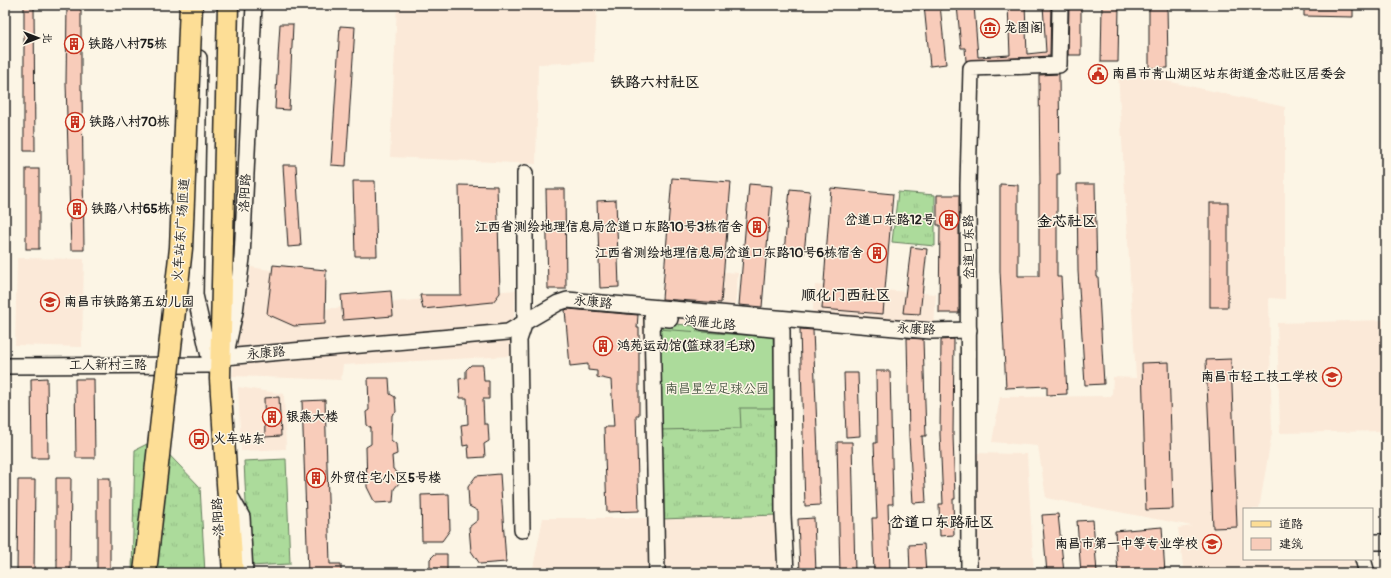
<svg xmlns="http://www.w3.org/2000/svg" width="1391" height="578" font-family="Pangolin,'LXGW WenKai TC',sans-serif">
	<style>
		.built { fill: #fbe9d8 }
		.grass { fill: url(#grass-tufts); stroke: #647c5c }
		.pitch { fill: #acdb9b; stroke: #647c5c }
		.building { fill: #f8ccba; stroke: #1c1c1c }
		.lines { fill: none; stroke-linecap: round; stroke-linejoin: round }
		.minor-casing { stroke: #1c1c1c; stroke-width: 18 }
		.major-casing { stroke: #1c1c1c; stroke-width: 23 }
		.minor { stroke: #fcf5e5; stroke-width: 15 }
		.major { stroke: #fdde96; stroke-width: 20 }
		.highway-bridge-casing { stroke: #1c1c1c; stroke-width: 25; stroke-linecap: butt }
		.highway-bridge { stroke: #fdde96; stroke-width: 22 }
		.labels { text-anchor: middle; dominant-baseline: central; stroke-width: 3; stroke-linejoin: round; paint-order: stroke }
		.poi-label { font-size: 13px; font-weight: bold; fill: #1c1c1c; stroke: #fcf5e5; text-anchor: start }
		.street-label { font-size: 13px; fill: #1c1c1c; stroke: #fcf5e5 }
		.park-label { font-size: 13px; fill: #475542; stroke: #fcf5e5 }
		.quarter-label { font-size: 15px; font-weight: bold; fill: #1c1c1c; stroke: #fcf5e5 }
	</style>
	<defs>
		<pattern id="grass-tufts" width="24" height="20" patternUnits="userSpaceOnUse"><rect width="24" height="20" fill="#acdb9b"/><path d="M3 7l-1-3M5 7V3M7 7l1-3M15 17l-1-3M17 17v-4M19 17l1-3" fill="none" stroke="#93bb85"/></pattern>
	</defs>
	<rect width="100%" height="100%" fill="#fcf5e5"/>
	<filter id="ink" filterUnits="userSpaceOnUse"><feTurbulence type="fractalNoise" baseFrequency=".025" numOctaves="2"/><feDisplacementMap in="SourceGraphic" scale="8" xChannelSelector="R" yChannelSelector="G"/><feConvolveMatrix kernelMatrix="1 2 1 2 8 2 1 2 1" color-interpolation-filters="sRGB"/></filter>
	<g filter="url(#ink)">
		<g class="built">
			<path d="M397 5H597L594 62 538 64 536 164 390 157Z"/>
			<path d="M1118 73 1153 78 1285 107V299L1269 298 1272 433 1259 509H1244V559H1355L1357 573H1184L1178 528 1192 526 1046 498 1038 446 992 442 1000 397 1112 396 1113 377 1136 378Z"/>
			<path d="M17 258 84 259 82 347 15 345Z"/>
			<path d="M251 267 288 273 284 313 516 290 511 356 343 365 341 380 232 376Z"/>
			<path d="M693 269 738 273 735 306 690 302Z"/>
			<path d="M815 285 936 294 934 328 812 319Z"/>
			<path d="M641 313 789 326 790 573H532L543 518H648Z"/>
			<path d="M1386 320V431L1280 433 1277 323Z"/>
			<path d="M238 387 284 394 286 449 241 451Z"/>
			<path d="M972 453 1027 454 1034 573H971Z"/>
		</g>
		<g class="grass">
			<path d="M898 192 935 195V246L892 242Z"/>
			<path d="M656 322 777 334V515L661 519Z"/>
			<path d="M155 440 200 487 205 573H132L135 450Z"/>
			<path d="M286 459 290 564 249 566 244 461Z"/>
		</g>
		<path class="pitch" d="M658 329 773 337 776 408H740L741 428 660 430Z"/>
		<g class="building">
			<path d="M24 5H34L35 151H24Z"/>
			<path d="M67 5H81V90H82L84 250H71L66 83Z"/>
			<path d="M924 5H940L946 64 930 66Z"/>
			<path d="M957 5H974L978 57 1010 55 1008 5H1025L1027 54 1046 52 1043 5H1051L1050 56 966 61 965 48H961Z"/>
			<path d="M1069 5H1081V55H1068Z"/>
			<path d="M1102 5H1119L1118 62H1101Z"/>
			<path d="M1149 5H1167L1168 68H1149Z"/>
			<path d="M1304 5H1353V17L1304 16Z"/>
			<path d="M280 24H293L289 110 275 109Z"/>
			<path d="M340 26 355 27 346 166 331 165Z"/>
			<path d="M1059 74 1060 174H1057V277H1061L1067 394 1047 395V386L1006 388 1000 271V184L1018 185V276H1039V185H1040L1039 75Z"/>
			<path d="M283 165H296L301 246 288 247Z"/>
			<rect x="26" y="169" width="13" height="80"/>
			<path d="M672 178 731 182 721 303 662 299Z"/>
			<path d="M353 181H375L377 256H355Z"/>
			<path d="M749 184 772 186 762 307 739 305Z"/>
			<path d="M1077 184H1095L1097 277H1098L1104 384 1085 385 1078 271Z"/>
			<path d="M459 185 497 186 500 293 493 302 423 309 420 295H461Z"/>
			<path d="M831 188 893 194 883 314 822 309Z"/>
			<path d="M546 189H565L566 289H548Z"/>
			<path d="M790 189 810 191 804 254 784 252Z"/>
			<path d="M937 195H959V313H939L940 225H937Z"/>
			<path d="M616 200 619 287 600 288 597 201Z"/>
			<rect x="1210" y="203" width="18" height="104"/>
			<path d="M911 247 927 249 920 314 903 313Z"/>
			<path d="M273 265 326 270 325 324 294 326 267 314Z"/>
			<path d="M391 291 393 316 343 320 341 295Z"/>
			<path d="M568 309 638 315 637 328H639V415H636L639 511 607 512 604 427H614L611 380 597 377V371L588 370V364L570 366 565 310Z"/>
			<path d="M800 329 813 330 820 505 805 506Z"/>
			<path d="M907 338 923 339 926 436H922L926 502 913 503 909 436Z"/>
			<path d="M954 339 953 435 955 499H953L954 535 940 536 939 504H943L940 434 941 340Z"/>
			<path d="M1231 359 1237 527 1213 528 1206 360Z"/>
			<path d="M1169 362 1173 509 1146 510 1142 363Z"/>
			<path d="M471 365H483L484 381H489V399H483L484 424H488L489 441 484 444 485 457 469 458 468 445 463 446 461 425 468 424 467 398H460L459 379 466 378V370Z"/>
			<path d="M876 371H890L893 504H888L890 573H874L872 518H877L874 443H877Z"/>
			<path d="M844 373H858L860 436 846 437Z"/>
			<path d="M47 378 48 458H32L31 379Z"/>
			<path d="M368 378H389L390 394 395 397 396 412 392 415 391 440 396 444 397 454 392 456 393 469 398 473 399 483 394 489 393 502 375 503 367 487 366 447 371 444V428L367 425 366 412 369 410Z"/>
			<path d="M75 379H94L95 458H76Z"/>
			<path d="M279 397 281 436 265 437 264 398Z"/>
			<path d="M325 400 330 564H341V573H308L302 401Z"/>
			<path d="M837 442H852L855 573H840Z"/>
			<path d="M500 474 506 562 480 564 471 551 469 527 478 520V511L469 506 468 487 476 476Z"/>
			<path d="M56 478H71L70 573H57V559H56Z"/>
			<rect x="97" y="478" width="13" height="95"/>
			<path d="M18 480H35L34 573H17Z"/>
			<path d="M449 494 450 530 442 541H422L421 495Z"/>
			<path d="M1058 514 1064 573H1047L1042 515Z"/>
			<path d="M814 518 816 573H800L798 519Z"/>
			<path d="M1093 520 1097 573H1081L1077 521Z"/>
			<path d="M1162 527 1165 573H1118L1115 531Z"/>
			<path d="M924 544 926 573H910L909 545Z"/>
			<path d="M435 554H447V573H430V559Z"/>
		</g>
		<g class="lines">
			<defs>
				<g id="minor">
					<path d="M702 322 782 330 783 515 786 573"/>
					<path d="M227 349 235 312 242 258 254 5"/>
					<path d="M225 357 508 332 558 303 567 300 931 331 969 330"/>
					<path d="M5 366 211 365 195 295 199 58"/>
					<path d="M230 495 242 517 245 573"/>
					<path d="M522 530 519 340 525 322V173"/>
					<path d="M1372 542H1386"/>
					<path d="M1363 559 1367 573"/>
					<path d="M657 573 652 317 670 319"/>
					<path d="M969 573 968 185 971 68 1059 65 1060 5"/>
				</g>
				<path id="major" d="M228 5 220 379 233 573"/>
			</defs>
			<use href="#minor" class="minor-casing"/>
			<use href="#major" class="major-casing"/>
			<use href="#minor" class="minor"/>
			<use href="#major" class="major"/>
			<defs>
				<path id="highway-bridge" d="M145 573 181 248 191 5"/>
			</defs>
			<use href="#highway-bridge" class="highway-bridge-casing"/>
			<use href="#highway-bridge" class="highway-bridge"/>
		</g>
	</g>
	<defs>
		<symbol id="museum-ring" viewBox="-11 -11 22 22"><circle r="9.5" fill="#fcf5e5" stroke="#c8321e" stroke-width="1.5"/><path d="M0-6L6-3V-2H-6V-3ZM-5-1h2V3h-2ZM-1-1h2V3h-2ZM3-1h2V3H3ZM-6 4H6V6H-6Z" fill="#c8321e"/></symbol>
		<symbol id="building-ring" viewBox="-11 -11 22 22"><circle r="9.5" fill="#fcf5e5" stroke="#c8321e" stroke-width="1.5"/><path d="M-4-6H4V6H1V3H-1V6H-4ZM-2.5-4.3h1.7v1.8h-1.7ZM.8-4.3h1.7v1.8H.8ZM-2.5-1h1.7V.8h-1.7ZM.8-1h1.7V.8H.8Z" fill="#c8321e"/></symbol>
		<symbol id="civic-ring" viewBox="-11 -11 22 22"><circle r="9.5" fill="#fcf5e5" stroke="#c8321e" stroke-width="1.5"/><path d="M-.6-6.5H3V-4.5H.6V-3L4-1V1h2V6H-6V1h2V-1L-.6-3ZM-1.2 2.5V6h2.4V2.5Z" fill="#c8321e"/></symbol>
		<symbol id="school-ring" viewBox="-11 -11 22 22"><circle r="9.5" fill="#fcf5e5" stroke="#c8321e" stroke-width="1.5"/><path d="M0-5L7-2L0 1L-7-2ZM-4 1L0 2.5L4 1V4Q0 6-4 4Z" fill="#c8321e"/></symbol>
		<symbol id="bus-ring" viewBox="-11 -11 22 22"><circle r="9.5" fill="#fcf5e5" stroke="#c8321e" stroke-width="1.5"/><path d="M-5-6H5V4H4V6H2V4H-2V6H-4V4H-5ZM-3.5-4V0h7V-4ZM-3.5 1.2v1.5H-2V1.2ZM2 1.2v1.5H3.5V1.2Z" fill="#c8321e"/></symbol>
	</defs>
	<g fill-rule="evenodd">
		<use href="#museum-ring" x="979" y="17" width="22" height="22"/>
		<use href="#building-ring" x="63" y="33" width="22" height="22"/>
		<use href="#civic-ring" x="1087" y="63" width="22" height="22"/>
		<use href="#building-ring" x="64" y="111" width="22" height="22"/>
		<use href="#building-ring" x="66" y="198" width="22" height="22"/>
		<use href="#building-ring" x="938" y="209" width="22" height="22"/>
		<use href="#building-ring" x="746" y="216" width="22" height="22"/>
		<use href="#building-ring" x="866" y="242" width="22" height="22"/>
		<use href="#school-ring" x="39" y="291" width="22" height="22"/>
		<use href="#building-ring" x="592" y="335" width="22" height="22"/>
		<use href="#school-ring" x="1321" y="366" width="22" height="22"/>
		<use href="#building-ring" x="261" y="406" width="22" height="22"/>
		<use href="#bus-ring" x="188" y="428" width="22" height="22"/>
		<use href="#building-ring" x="305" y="467" width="22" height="22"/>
		<use href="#school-ring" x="1201" y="533" width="22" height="22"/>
	</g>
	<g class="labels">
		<g class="poi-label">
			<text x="1004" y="28">龙图阁</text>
			<text x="88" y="44">铁路八村75栋</text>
			<text x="1112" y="74">南昌市青山湖区站东街道金芯社区居委会</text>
			<text x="89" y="122">铁路八村70栋</text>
			<text x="91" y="209">铁路八村65栋</text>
			<text x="935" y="220" text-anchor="end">岔道口东路12号</text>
			<text x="743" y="227" text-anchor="end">江西省测绘地理信息局岔道口东路10号3栋宿舍</text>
			<text x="863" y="253" text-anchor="end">江西省测绘地理信息局岔道口东路10号6栋宿舍</text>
			<text x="64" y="302">南昌市铁路第五幼儿园</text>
			<text x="617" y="346">鸿苑运动馆(篮球羽毛球)</text>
			<text x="1318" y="377" text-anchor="end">南昌市轻工技工学校</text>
			<text x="286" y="417">银燕大楼</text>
			<text x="213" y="439">火车站东</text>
			<text x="330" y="478">外贸住宅小区5号楼</text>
			<text x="1198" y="544" text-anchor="end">南昌市第一中等专业学校</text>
		</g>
		<g class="street-label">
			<text transform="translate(245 193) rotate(-87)">洛阳路</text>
			<text transform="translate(181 230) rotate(-86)">火车站东广场匝道</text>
			<text transform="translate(969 247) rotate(-91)">岔道口东路</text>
			<text transform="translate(593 302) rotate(6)">永康路</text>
			<text transform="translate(710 323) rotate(6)">鸿雁北路</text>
			<text transform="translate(916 329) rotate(3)">永康路</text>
			<text transform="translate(266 353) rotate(-5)">永康路</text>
			<text x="108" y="365">工人新村三路</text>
			<text transform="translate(218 517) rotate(-93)">洛阳路</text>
		</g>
		<g class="park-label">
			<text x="717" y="389">南昌星空足球公园</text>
		</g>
		<g class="quarter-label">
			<text x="655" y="82">铁路六村社区</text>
			<text x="1067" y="221">金芯社区</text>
			<text x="846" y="295">顺化门西社区</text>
			<text x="942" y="522">岔道口东路社区</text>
		</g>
	</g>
	<rect width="1391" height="578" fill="none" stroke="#fcf5e5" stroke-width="20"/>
	<rect x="10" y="10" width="1371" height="558" fill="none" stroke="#1c1c1c" stroke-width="1.5" filter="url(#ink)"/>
	<rect x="1243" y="508" width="130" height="52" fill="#fcf5e5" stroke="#a29e95"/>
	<rect x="1251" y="521" width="20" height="6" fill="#fdde96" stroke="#a29e95"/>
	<text x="1279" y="528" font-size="12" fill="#1c1c1c">道路</text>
	<rect x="1251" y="538" width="20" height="12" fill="#f8ccba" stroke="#a29e95"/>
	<text x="1279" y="548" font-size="12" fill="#1c1c1c">建筑</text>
	<g transform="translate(38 38) rotate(90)" stroke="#fcf5e5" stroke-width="3" paint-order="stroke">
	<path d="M0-3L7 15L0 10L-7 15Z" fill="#1c1c1c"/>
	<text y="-6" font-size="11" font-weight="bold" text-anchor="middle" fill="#1c1c1c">北</text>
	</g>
</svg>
